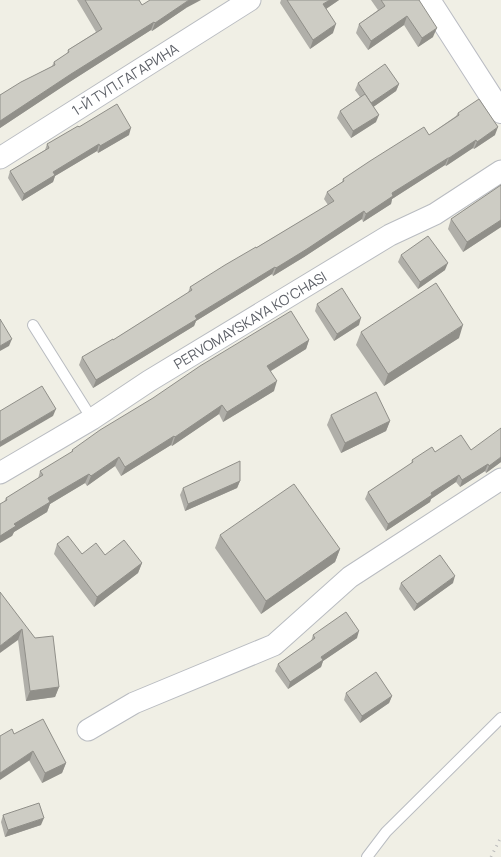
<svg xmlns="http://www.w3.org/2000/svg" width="501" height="857" font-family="Manrope,sans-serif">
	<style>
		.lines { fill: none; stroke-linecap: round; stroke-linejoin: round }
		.lane-casing { stroke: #b9bcc1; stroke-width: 12 }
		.street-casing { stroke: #b9bcc1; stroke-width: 23 }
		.secondary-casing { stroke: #babcc3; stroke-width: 24 }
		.lane { stroke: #fff; stroke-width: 10 }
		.street { stroke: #fff; stroke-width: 21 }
		.secondary { stroke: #fff; stroke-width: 22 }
		.rail { stroke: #b8b8b9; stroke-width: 3; stroke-dasharray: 1 5; stroke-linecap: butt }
		.wall { fill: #b0afa9 }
		.shaded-wall { fill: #908f89 }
		.building { fill: #cdccc4; stroke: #908f89 }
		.labels { text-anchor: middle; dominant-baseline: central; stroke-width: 4; stroke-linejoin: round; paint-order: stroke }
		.street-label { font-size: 14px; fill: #5c5f66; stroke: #fff }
	</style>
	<rect width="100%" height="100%" fill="#f0efe5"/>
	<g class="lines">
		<defs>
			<g id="lane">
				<path d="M33 325 92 419"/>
				<path d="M367 857 386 832 501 718"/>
			</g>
			<g id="street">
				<path d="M0 158 250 0"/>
				<path d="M0 473 92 419 149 381 390 235 435 214 501 171"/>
				<path d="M88 730 134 703 274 645 350 577 501 479"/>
			</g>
			<path id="secondary" d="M429 0 501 112"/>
		</defs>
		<use href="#lane" class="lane-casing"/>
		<use href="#street" class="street-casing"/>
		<use href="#secondary" class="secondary-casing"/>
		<use href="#lane" class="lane"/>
		<use href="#street" class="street"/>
		<use href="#secondary" class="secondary"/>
		<path class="rail" d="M491 857 501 837"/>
	</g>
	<g class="wall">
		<path d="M77 0H139L142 5 186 8 152 31 151 30 68 83 0 128V95L52 66 54 62 67 54 68 50 96 32Z"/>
		<path d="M281 0H339L326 9 333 33 310 49 280 3Z"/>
		<path d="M371 0H419L433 37 418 47 404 25 368 50 356 33 359 24 378 10Z"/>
		<path d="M358 83 399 84 396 91 373 107 376 122 351 138 337 118 340 111 360 97 355 90Z"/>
		<path d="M458 113 495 135 474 149 473 148 446 166 445 165 392 199 391 204 363 222 362 219 304 257 273 276 272 274 196 321 194 326 93 388 79 365 82 357 113 340 188 293 190 287 328 205 324 199 327 192 342 182 343 179 429 135 456 116Z"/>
		<path d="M79 127 129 135 98 153 97 151 55 176 53 182 22 201 8 178 10 171 45 150 47 144Z"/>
		<path d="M501 185V227L463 252 448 229 451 219Z"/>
		<path d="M401 255 445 270 418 289 398 262Z"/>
		<path d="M317 304 359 325 334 341 315 311Z"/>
		<path d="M361 332 459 338 384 386 356 345Z"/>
		<path d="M309 340 306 349 271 371 274 391 223 422 219 414 172 446 171 445 121 476 115 466 87 486 85 483 50 504 47 512 14 532 12 536 4 502 6 498 38 479 40 471 71 453 72 450Z"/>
		<path d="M331 415 390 421 386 431 341 453 327 425Z"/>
		<path d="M471 450 501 462 486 473 485 471 460 487 456 482 431 499 430 502 386 531 365 499 368 492 411 464 412 460 435 452Z"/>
		<path d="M240 481 237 488 185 511 180 495 183 488Z"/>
		<path d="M220 535 340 549 335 562 261 614 215 548Z"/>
		<path d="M57 544 82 554 105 555 142 563 138 573 94 607 54 554Z"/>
		<path d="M401 583H453L414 611 399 589Z"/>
		<path d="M0 592 59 687 55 697 26 701 18 640Z"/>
		<path d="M313 635 357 638 323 661 321 667 288 689 275 671 278 664 311 641Z"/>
		<path d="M346 693 392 696 389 703 360 723 344 700Z"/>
		<path d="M14 734 66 763 62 773 42 783Z"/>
		<path d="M3 815 41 825 5 837 1 822Z"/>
	</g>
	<g class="shaded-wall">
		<path d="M189 0H201L186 8 152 31 155 23Z"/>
		<path d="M330 0H339L320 13 323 4Z"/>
		<path d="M407 16 404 25 368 50 371 41Z"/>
		<path d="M154 22 151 30 68 83 0 128V121L71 74Z"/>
		<path d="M336 24 333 33 310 49 313 40Z"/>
		<path d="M437 28 433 37 418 47 422 38Z"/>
		<path d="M399 84 396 91 369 110 371 103Z"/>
		<path d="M379 115 376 122 351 138 353 131Z"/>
		<path d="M498 127 495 135 474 149 477 142Z"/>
		<path d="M131 128 129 135 98 153 100 146Z"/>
		<path d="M476 140 473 148 446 166 449 158Z"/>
		<path d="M99 144 97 151 55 176 53 182 22 201 24 194 53 172Z"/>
		<path d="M448 158 445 165 392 199 391 204 363 222 366 214 392 193Z"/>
		<path d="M364 211 362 219 304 257 273 276 276 268Z"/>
		<path d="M501 220V227L463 252 467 242Z"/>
		<path d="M448 263 445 270 418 289 420 282Z"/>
		<path d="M275 267 272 274 196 321 194 326 93 388 96 380 195 316Z"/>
		<path d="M361 318 359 325 334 341 337 334Z"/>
		<path d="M463 325 459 338 384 386 388 374Z"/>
		<path d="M12 339 9 346 0 351V346Z"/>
		<path d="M309 340 306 349 264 375 267 366Z"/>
		<path d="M277 381 274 391 223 422 227 412Z"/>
		<path d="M222 405 219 414 172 446 175 437Z"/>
		<path d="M56 409 53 416 0 447V442Z"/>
		<path d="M390 421 386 431 341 453 345 443Z"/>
		<path d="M174 436 171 445 121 476 125 467Z"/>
		<path d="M119 457 115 466 87 486 91 476Z"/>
		<path d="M501 457V462L486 473 489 466Z"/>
		<path d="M488 464 485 471 460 487 462 480Z"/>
		<path d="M89 474 85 483 50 504 47 512 14 532 12 536 0 543V536L14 524 48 498Z"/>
		<path d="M459 475 456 482 431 499 430 502 386 531 388 524 431 493Z"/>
		<path d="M240 481 237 488 185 511 188 504Z"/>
		<path d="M340 549 335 562 261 614 266 601Z"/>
		<path d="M142 563 138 573 94 607 97 597Z"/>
		<path d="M455 576 453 583 414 611 417 604Z"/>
		<path d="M22 629 18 640 0 653V646Z"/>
		<path d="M359 631 357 638 323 661 321 667 288 689 290 682 321 657Z"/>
		<path d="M59 687 55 697 26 701 30 691Z"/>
		<path d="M392 696 389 703 360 723 362 716Z"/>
		<path d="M33 751 30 760 0 780V773Z"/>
		<path d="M66 763 62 773 42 783 45 773Z"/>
		<path d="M44 818 41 825 5 837 8 830Z"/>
	</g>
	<g class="building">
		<path d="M85 0H139L142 5 150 0H189L155 23 154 22 71 74 0 121V95L21 82 55 65 54 62 69 52 68 50 102 29Z"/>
		<path d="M287 0H330L323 4 336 24 313 40Z"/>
		<path d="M381 0H419L437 28 422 38 407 16 371 41 359 24 385 6Z"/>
		<path d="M385 64 399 84 371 103 358 83Z"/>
		<path d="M365 94 379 115 353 131 340 111Z"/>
		<path d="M479 99 498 127 477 142 476 140 449 158H448L392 193 393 196 366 214 364 211 307 249 276 268 275 267 195 316 197 319 96 380 82 357 113 339V340L192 290 190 287 225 265 256 247V248L334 201 327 192 344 181 343 179 370 161 424 127 429 135 459 115 458 113Z"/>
		<path d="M117 104 131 128 100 146 99 144 53 172 55 175 24 194 10 171 49 148 47 144 78 126 79 127Z"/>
		<path d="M501 185V220L467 242 451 219Z"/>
		<path d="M428 236 448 263 420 282 401 255Z"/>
		<path d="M436 283 463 325 388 374 361 332Z"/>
		<path d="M342 288 361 318 337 334 317 304Z"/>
		<path d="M291 311 309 340 267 366 277 381 227 412 222 405 175 437 174 436 125 467 119 457 91 476 89 474 48 498 50 502 14 524 16 526 0 536V504L7 500 6 498 43 475 40 471 73 451 72 450 100 430 153 398 200 366Z"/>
		<path d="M0 319 12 339 0 346Z"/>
		<path d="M42 386 56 409 0 442V411Z"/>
		<path d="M376 392 390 421 345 443 331 415Z"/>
		<path d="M501 428V457L489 466 488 464 462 480 459 475 431 493 432 495 388 524 368 492 413 462 412 460 432 447 435 452 461 435 471 450Z"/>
		<path d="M240 461V481L188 504 183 488Z"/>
		<path d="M294 484 340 549 266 601 220 535Z"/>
		<path d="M68 536 82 554 96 543 105 555 124 540 142 563 97 597 57 544Z"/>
		<path d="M440 555 455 576 417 604 401 583Z"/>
		<path d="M0 592 35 638 53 636 59 687 30 691 22 629 0 646Z"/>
		<path d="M346 612 359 631 321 657 323 660 290 682 278 664 315 638 313 635Z"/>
		<path d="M376 672 392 696 362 716 346 693Z"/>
		<path d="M43 719 66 763 45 773 33 751 0 773V736L12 729 14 734Z"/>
		<path d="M39 803 44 818 8 830 3 815Z"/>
	</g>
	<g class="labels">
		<g class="street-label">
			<text transform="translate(125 79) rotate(-32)">1-Й ТУП.ГАГАРИНА</text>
			<text transform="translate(250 320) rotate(-31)">PERVOMAYSKAYA KO'CHASI</text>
		</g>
	</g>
</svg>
